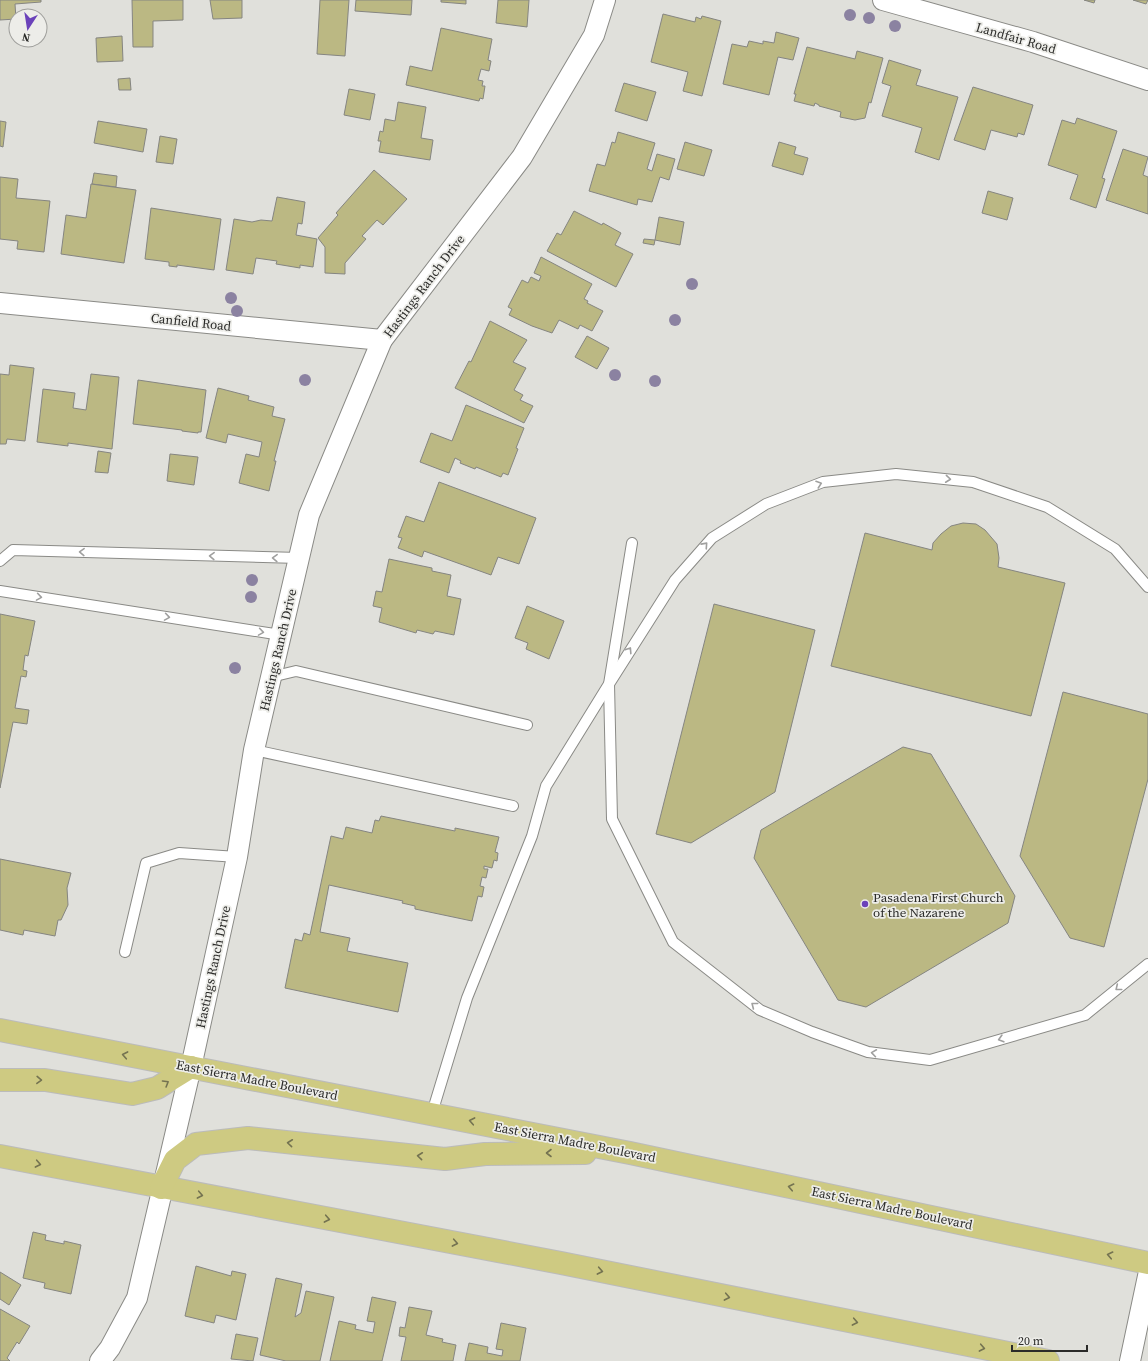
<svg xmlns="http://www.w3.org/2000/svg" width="1148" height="1361" font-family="'Source Serif 4',serif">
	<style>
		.building { fill: #bbb883; stroke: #858581 }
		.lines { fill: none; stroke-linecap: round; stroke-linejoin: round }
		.service-casing { stroke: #8a8a86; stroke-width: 12 }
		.minor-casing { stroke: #8a8a86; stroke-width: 22 }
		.primary-casing { stroke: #bbb; stroke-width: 24 }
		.service { stroke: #fff; stroke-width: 10 }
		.minor { stroke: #fff; stroke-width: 20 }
		.primary { stroke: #ceca82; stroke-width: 22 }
		.tree { fill: #8b82a1 }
		.oneway { stroke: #a0a09f }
		.oneway2 { stroke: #747351 }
		.poi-dot { fill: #6b42ba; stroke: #edede9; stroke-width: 1.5 }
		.labels { text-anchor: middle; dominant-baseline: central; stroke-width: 3.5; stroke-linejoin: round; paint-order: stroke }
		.street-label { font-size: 13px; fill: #2b2b29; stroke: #edede9 }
		.poi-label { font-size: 13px; fill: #2b2b29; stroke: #edede9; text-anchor: start }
	</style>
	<rect width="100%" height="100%" fill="#e0e0db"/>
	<g class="building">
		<path d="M0 0H41V2L15 4 16 19 0 20Z"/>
		<path d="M132 0H183V20L153 21V47H133Z"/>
		<path d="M210 0H242V18L213 19Z"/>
		<path d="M320 0H349L345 56 317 54Z"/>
		<path d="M356 0H412L411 15 355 11Z"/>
		<path d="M441 0H466V4L441 2Z"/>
		<path d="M498 0H529L527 27 496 23Z"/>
		<path d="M1084 0H1095L1094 3Z"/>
		<path d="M1133 0H1148L1146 4Z"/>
		<path d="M663 14 695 22 696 17 701 19 702 16 721 21 702 96 683 91 688 72 651 62Z"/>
		<path d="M441 28 492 39 488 60 491 61 489 71 481 69 478 80 483 81 482 86H485L483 99 480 98 479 101 406 85 410 66 432 71Z"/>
		<path d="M776 32 799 38 793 60 778 57 769 95 723 84 732 44 747 47 749 41 763 44V41L774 43Z"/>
		<path d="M122 36 123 61 97 62 96 38Z"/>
		<path d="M807 47 855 59 857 51 883 58 871 103 869 102 865 118 855 120 840 117 841 112 819 106V105L815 103 814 106 794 101 796 94H794Z"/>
		<path d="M889 60 921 70 916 85 958 97 939 160 915 152 922 128 882 116 891 86 882 83Z"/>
		<path d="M130 78 131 90H119L118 79Z"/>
		<path d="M624 83 656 92 647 121 615 111Z"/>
		<path d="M973 87 1033 105 1024 135 1018 133 1017 137 991 130 985 150 954 140Z"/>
		<path d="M349 89 375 94 370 120 344 115Z"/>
		<path d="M398 102 426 107 421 138 433 140 430 160 379 152 381 141H378L380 131 383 132 385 119 395 121Z"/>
		<path d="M1077 118 1117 131 1102 178 1105 179 1096 208 1070 199 1078 175 1048 165 1062 120 1075 124Z"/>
		<path d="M0 121 6 122 3 147 0 146Z"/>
		<path d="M98 121 147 129 143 152 94 143Z"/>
		<path d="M618 132 655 143 647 169 652 171 657 154 675 159 669 180 660 177 652 202 638 199 637 205 589 191 597 164 605 166 612 142 615 143Z"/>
		<path d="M160 136 177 139 173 164 156 162Z"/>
		<path d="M685 142 712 150 704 176 677 169Z"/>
		<path d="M779 142 796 147 794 154 808 158 803 175 772 166Z"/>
		<path d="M1123 149 1148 157 1143 175 1148 177V214L1106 200Z"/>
		<path d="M374 170 407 199 383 225 377 220 362 236 366 239 345 263V274L325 273V247L318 238 338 215 336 213Z"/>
		<path d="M94 173 117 176 116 187 92 184Z"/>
		<path d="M0 177 18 179 16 198 50 201 44 252 17 249 18 241 0 239Z"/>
		<path d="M91 184 136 190 124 263 61 254 66 215 86 218Z"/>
		<path d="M988 191 1013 198 1007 220 982 213Z"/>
		<path d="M277 197 305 202 302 224 298 223 296 235 317 239 313 267 300 265V268L276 264 277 261 256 258 253 274 226 270 234 219 252 222 261 220 272 221Z"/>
		<path d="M151 208 221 219 214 270 177 265V267L169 266V262L145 259Z"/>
		<path d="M574 211 602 225 603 223 621 233 615 245 633 254 616 287 547 251 557 233 561 235Z"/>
		<path d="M659 217 684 222 680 245 655 240Z"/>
		<path d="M644 239 655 240 654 245 643 243Z"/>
		<path d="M541 257 592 284 584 299 588 301 587 303 603 311 592 331 580 325 578 329 559 320 552 333 532 326 509 315 512 309 508 307 522 280 528 283 531 277 539 281 541 276 534 273Z"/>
		<path d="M490 321 527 340 513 362 526 368 514 390 523 395 520 400 533 406 524 423 455 388 469 361 471 362Z"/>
		<path d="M587 336 609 348 597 369 575 357Z"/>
		<path d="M10 365 34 368 25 441 7 439 6 444H0V374L9 375Z"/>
		<path d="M91 374 119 377 112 449 68 443V446L37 442 43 389 75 393 73 408 86 410Z"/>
		<path d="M138 380 206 390 201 432H198V433L182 431V430L133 424Z"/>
		<path d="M218 388 249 396 248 400 274 407 272 416 285 419 274 461H276L269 491 239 483 246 454 259 457 262 442 228 434 226 443 206 438Z"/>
		<path d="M466 405 524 428 516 448 518 449 508 475 503 473 501 477 476 467 475 469 460 463 461 461 455 458 449 473 420 462 431 433 452 441Z"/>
		<path d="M98 451 111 453 108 473 95 472Z"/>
		<path d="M170 454 198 457 194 485 167 481Z"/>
		<path d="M439 482 536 518 519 564 498 557 491 575 424 551 422 557 398 548 402 538 398 537 406 516 424 522Z"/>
		<path d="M963 523 976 524 985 530 997 544 999 558 998 567 1065 583 1031 716 831 666 865 533 932 550 933 543 941 534 951 526Z"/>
		<path d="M389 559 432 568V571L451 575 447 596 461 599 454 635 435 631 433 634 417 630 416 633 379 622 382 608 373 606 376 591 382 592Z"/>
		<path d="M714 604 815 630 775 792 691 843 656 834Z"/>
		<path d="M527 606 564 621 549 659 526 649 528 643 515 638Z"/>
		<path d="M0 614 35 621 28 656 25 655 23 670 27 671 26 677 21 676 15 708 29 710 27 724 13 722 0 788Z"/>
		<path d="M1063 692 1148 714V779L1104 947 1070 938 1020 856Z"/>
		<path d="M903 747 931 754 1015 896 1008 923 866 1007 838 1000 754 858 761 830Z"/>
		<path d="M381 816 455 831V828L499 837 495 852 498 853 497 861 494 860 492 868 484 866V869H488L486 878 482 877 480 886 484 887 482 897 478 896 472 921 415 909V906L402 903 403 901 329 885 320 932 350 938 347 951 408 963 398 1012 285 988 295 939 302 941 304 933 310 935 331 836 343 839 346 827 372 833 375 820 379 821Z"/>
		<path d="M0 859 71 873 67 888 68 905 61 920H58L55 936 24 930 23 935 0 930Z"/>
		<path d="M33 1232 46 1235 45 1240 64 1244V1241L81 1245 71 1294 44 1288 45 1283 23 1278Z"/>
		<path d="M196 1266 231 1276 232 1271 246 1274 236 1320 216 1315 214 1323 185 1316Z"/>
		<path d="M0 1272 21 1285 9 1305 0 1299Z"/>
		<path d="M276 1278 302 1284 295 1317 301 1313 306 1291 334 1297 320 1361H286L260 1355Z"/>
		<path d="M372 1297 396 1302 382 1361H330L339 1321 356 1325 355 1329 373 1333 375 1322 367 1321Z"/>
		<path d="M409 1307 432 1311 426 1335 443 1339 442 1342 456 1345 453 1361H401L406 1337 399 1336 400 1327 405 1328Z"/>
		<path d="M0 1309 30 1326 19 1344 17 1342 7 1358 10 1361H0Z"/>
		<path d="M501 1323 526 1328 520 1361H465L469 1343 488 1347 487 1353 502 1356 503 1350 496 1349Z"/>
		<path d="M236 1334 258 1338 253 1361 231 1359Z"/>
	</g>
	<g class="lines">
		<defs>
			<g id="service">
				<path d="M0 561 13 550 299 558"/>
				<path d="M1148 587 1115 549 1047 507 973 482 896 474 823 482 766 504 712 538 675 580 609 684 612 819 673 942 760 1010 812 1032 868 1052 930 1060 1085 1015 1148 964"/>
				<path d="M0 591 281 635"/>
				<path d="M271 677 296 671 527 725"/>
				<path d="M254 750 513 806"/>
				<path d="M125 952 146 863 179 853 237 857"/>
				<path d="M432 1113 467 998 532 836 546 786 609 684 632 543"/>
			</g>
			<g id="minor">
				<path d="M883 0 1033 42 1148 80"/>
				<path d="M0 303 382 340"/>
				<path d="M100 1361 110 1348 137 1298 191 1067 237 857 254 750 309 515 382 340 522 157 594 35 605 0"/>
				<path d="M1130 1361 1148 1276"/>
			</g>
			<g id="primary">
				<path d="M0 1030 630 1153 1148 1263"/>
				<path d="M0 1080H45L132 1094 157 1088 191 1067"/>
				<path d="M0 1156 561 1263 1048 1361"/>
				<path d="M161 1188 175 1160 196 1144 248 1138 445 1159 485 1154 585 1153"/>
			</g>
		</defs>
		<use href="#service" class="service-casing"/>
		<use href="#minor" class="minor-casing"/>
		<use href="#primary" class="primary-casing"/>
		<use href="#service" class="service"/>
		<use href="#minor" class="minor"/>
		<use href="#primary" class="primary"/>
	</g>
	<g class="tree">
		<circle cx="850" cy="15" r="6"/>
		<circle cx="869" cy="18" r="6"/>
		<circle cx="895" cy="26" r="6"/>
		<circle cx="692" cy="284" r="6"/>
		<circle cx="231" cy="298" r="6"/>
		<circle cx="237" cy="311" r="6"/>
		<circle cx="675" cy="320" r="6"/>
		<circle cx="615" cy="375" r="6"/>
		<circle cx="305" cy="380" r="6"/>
		<circle cx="655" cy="381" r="6"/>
		<circle cx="252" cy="580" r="6"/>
		<circle cx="251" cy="597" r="6"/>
		<circle cx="235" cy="668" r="6"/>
	</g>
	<defs><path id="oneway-chevron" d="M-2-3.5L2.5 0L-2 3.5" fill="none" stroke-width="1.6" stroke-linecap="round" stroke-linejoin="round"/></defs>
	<g class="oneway">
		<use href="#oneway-chevron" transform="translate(948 479) rotate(6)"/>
		<use href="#oneway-chevron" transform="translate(819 484) rotate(-19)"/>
		<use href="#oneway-chevron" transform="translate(705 545) rotate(-48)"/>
		<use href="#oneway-chevron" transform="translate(82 552) rotate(-178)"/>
		<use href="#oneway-chevron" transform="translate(212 556) rotate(-178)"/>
		<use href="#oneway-chevron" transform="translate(275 558) rotate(-178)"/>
		<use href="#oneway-chevron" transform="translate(39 597) rotate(9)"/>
		<use href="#oneway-chevron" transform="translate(167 617) rotate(9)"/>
		<use href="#oneway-chevron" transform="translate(261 632) rotate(9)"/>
		<use href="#oneway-chevron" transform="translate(629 650) rotate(-57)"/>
		<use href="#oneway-chevron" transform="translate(1118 988) rotate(141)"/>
		<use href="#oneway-chevron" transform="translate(754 1005) rotate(-142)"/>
		<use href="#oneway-chevron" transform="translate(1001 1039) rotate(164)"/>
		<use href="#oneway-chevron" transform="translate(874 1053) rotate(-172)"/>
	</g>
	<g class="oneway2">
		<use href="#oneway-chevron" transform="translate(125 1055) rotate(-169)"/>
		<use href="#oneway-chevron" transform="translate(39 1080) rotate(2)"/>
		<use href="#oneway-chevron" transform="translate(166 1083) rotate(-31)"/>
		<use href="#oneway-chevron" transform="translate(472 1121) rotate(-169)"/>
		<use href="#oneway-chevron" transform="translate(290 1143) rotate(-174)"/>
		<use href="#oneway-chevron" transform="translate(549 1153) rotate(180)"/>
		<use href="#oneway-chevron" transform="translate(420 1156) rotate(-174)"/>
		<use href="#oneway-chevron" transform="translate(38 1164) rotate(11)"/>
		<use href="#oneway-chevron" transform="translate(791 1187) rotate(-168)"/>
		<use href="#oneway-chevron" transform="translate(200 1195) rotate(11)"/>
		<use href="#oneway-chevron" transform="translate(327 1219) rotate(11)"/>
		<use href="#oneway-chevron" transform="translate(455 1243) rotate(11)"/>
		<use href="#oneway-chevron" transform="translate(1110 1255) rotate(-168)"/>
		<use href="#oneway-chevron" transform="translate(600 1271) rotate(11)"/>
		<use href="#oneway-chevron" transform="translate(727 1297) rotate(11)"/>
		<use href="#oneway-chevron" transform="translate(855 1322) rotate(11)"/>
		<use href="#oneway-chevron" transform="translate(982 1348) rotate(11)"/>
	</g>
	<circle class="poi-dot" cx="865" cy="904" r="4"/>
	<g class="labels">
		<g class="street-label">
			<text transform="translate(1016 38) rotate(16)">Landfair Road</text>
			<text transform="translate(424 286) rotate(-53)">Hastings Ranch Drive</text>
			<text transform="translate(191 322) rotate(6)">Canfield Road</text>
			<text transform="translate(278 650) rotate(-77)">Hastings Ranch Drive</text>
			<text transform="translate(213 967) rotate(-78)">Hastings Ranch Drive</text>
			<text transform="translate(257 1080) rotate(11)">East Sierra Madre Boulevard</text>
			<text transform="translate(575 1142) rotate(11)">East Sierra Madre Boulevard</text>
			<text transform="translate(892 1208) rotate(12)">East Sierra Madre Boulevard</text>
		</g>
		<g class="poi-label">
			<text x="873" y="897">Pasadena First Church<tspan x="873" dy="15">of the Nazarene</tspan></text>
		</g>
	</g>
	<g transform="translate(28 28) rotate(192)"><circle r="19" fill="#edede9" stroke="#9f9f9c"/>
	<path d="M0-3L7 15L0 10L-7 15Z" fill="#6b42ba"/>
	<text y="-6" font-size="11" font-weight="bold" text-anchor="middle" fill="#2b2b29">N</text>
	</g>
	<path d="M1012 1345v6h75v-6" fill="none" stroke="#2b2b29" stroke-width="2"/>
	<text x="1018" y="1345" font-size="12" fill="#2b2b29" stroke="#edede9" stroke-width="3" paint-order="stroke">20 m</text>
</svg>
